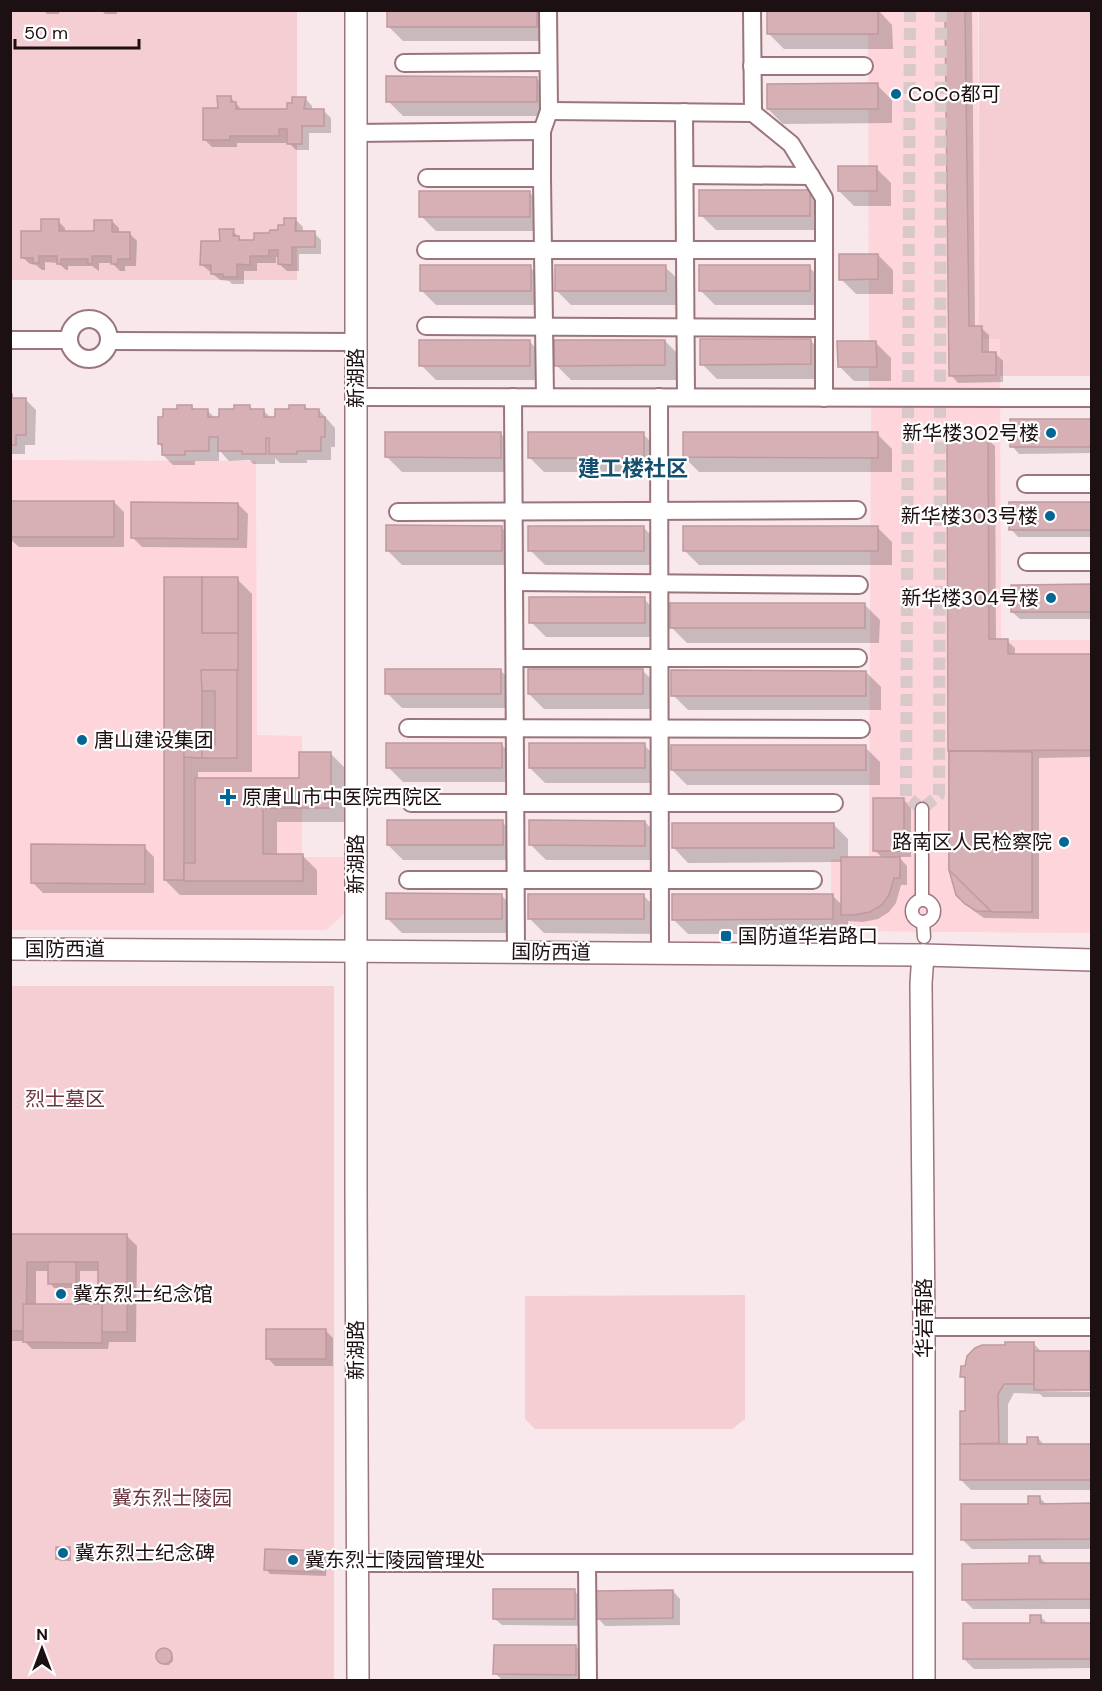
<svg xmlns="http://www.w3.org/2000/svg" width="1102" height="1691" font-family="'DM Sans','Noto Sans SC',sans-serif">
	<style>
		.built { fill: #fdd5db }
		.green { fill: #f5ced4 }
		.shadow { fill: #0003; fill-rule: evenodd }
		.building { fill: #d7b0b5; stroke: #bf999e; stroke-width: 1.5 }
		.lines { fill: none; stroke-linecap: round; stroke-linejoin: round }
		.pedestrian-tunnel { stroke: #d8c8ca; stroke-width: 12; stroke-dasharray: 12 6; stroke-linecap: butt }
		.pedestrian-casing { stroke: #9a757b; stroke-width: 15 }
		.minor-casing { stroke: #9a757b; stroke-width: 20 }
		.tertiary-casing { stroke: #9a757b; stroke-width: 24 }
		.pedestrian { stroke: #fff; stroke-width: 12 }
		.minor { stroke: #fff; stroke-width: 16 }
		.tertiary { stroke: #fff; stroke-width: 21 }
		.poi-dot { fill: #026694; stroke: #fff; stroke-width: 2 }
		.labels { text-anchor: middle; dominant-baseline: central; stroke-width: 4.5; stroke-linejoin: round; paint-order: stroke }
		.poi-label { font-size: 20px; fill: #1d1012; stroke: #fff; text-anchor: start }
		.street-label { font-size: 20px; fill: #1d1012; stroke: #fff }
		.park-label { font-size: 20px; fill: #6c3641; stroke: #fff }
		.quarter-label { font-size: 22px; font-weight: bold; fill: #144f70; stroke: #fff }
	</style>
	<rect width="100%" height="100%" fill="#f9e8eb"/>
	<g class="built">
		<path d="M868 11H978L979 339H1000L1001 640H1091V933L831 931V859L869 858 871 410 869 385Z"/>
		<path d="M11 460 256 461 257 735 302 736V857H344V914L326 930H11Z"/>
	</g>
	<g class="green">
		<path d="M10 11H297V280H11Z"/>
		<path d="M979 11H1091V376H1000V339H979Z"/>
		<rect x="11" y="986" width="323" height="694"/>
		<path d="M745 1295V1419L732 1429H535L525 1419V1296Z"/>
	</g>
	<g class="shadow">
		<path d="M43 10H60L59 14H47Z"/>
		<path d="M101 10H117V14H105Z"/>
		<path d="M388 10H544L551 41H403L388 26Z"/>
		<path d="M878 10 892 25 893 49H784L769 34Z"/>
		<path d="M947 10H972L975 328H981L989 335V353H995L1003 361V382L958 383 951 375Z"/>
		<path d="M536 78 551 93V116H403L388 101Z"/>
		<path d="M877 85 892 100V123L783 124 768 109Z"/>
		<path d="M230 97 242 110H288L305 98 312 106V111H324L331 118V133H309V150H296L286 140V143H237V147H212L205 140 220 109Z"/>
		<path d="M876 168 891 183V206H854L839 191Z"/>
		<path d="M809 192 824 207V230H716L701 215Z"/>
		<path d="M530 193 545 208V231H436L421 216Z"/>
		<path d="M296 220 303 227 302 233H314L321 240V254H299V271H287L279 264V257H276V263H257V271H244V284H232L229 281 220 280 202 265 233 231 242 241 255 242 279 232Z"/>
		<path d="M58 221 65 228V233H95L112 221 119 228V233H129L137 241 136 266H125V271H120L112 263H99V271L92 266H68V270H66L58 263 45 262V270H42L36 265 30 264 22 257 43 232Z"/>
		<path d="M878 255 893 270V294H856L841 279Z"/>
		<path d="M530 267 545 282V305H436L421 290Z"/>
		<path d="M665 267 680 281V305H571L556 290Z"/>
		<path d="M809 267 824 282V305H715L700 290Z"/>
		<path d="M665 341 680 356V380H571L556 365Z"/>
		<path d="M811 341 826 356V379H717L702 364Z"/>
		<path d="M530 342 545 357V380H436L421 365Z"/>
		<path d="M876 343 891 358V381H854L839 366Z"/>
		<path d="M10 395 15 400H26L36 410 35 445H25V454H10Z"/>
		<path d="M249 406 253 410H263L271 418H276L291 410 304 406 308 410H319L335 428V447H331V460H307V463H280L275 458V464H253L250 460 229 461 219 450V461H195V465H173L163 455V448L159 444 179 411 192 407 196 411 207 410 215 418H221L236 410Z"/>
		<path d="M1092 420V453L1019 454 1012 446Z"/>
		<path d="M501 434 516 449V472H402L387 457Z"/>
		<path d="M643 434 658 449V472H544L529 457Z"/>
		<path d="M877 434 892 449V472H699L684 457Z"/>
		<path d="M948 439H987L995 446 996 641H1007L1015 648V656L1092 655V757L1039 758V919L984 918 974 911 957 894 950 870Z"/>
		<path d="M114 502 124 512V547H19L10 539V503Z"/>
		<path d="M1092 503V537H1018L1011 529Z"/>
		<path d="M238 504 248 514 247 548 142 547 132 537Z"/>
		<path d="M501 527 516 542V565H402L387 550Z"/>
		<path d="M643 527 658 542V565H545L530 550Z"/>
		<path d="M877 527 892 542V565H699L684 550Z"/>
		<path d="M166 579H237L252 594V772H198V779H300L330 753 345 768 346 822H277V855H302L317 870V895H180L165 880Z"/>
		<path d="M1092 586V619H1020L1012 612Z"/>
		<path d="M644 599 659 614V637H546L531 622Z"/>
		<path d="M865 605 880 620 879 643H687L672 628Z"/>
		<path d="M500 670 515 685V708H402L387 693Z"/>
		<path d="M643 671 658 686V709H544L529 694Z"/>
		<path d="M866 672 881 687V710H688L673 695Z"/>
		<path d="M501 744 516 759V782H403L388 767Z"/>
		<path d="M644 745 659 760V783H545L530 768Z"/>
		<path d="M865 747 880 762V785H687L672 770Z"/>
		<path d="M903 799 911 807V857H899L907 866V885H901L896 903 889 912 878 919 863 922 848 921V934H688L673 919 833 896 842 905V862L688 863 674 848 833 824 848 839V858H883L874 850Z"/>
		<path d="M502 822 517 837V860H403L388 845Z"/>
		<path d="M645 822 660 837V860H546L531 845Z"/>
		<path d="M144 847 154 857V893H43L33 883Z"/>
		<path d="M501 895 516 910V933H402L387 918Z"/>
		<path d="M643 895 658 910V934L544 933 529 918Z"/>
		<path d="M10 1236H127L137 1246 136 1342H109L108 1349H32L24 1341H11ZM36 1271H50V1283L54 1288H80V1271H100V1306L36 1305Z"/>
		<path d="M326 1331 333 1338V1366H275L268 1358Z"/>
		<path d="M1033 1343 1043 1353H1089L1092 1355V1389L1043 1388V1391L1092 1392V1397H1043L1040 1394 1014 1393 1008 1404V1446H1029L1038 1438 1045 1446H1092V1490H971L961 1480 962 1413 966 1412V1381L962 1376Z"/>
		<path d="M1039 1497 1047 1505H1092V1549H972L962 1539 1030 1505Z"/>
		<path d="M69 1549 71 1550V1561H60L58 1559Z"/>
		<path d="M322 1552 327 1557 326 1576 270 1574 266 1569Z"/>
		<path d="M1040 1557 1047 1565H1092V1609H973L963 1599 1031 1565Z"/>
		<path d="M574 1591 582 1598V1626L502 1625 494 1618Z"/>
		<path d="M673 1591 680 1599V1625L605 1626 598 1618Z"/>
		<path d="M1041 1617 1048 1624H1092V1668L974 1669 964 1659 1032 1624Z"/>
		<path d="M575 1646 583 1654V1680H502L495 1673Z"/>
		<path d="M161 1650H166L173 1657V1661L169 1665H164L158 1659V1655Z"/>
	</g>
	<g class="building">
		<rect x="387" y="10" width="150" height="17"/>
		<rect x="767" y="10" width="111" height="24"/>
		<path d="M945 10H965L969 326H982V352H996V375L949 376Z"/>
		<path d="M386 76 537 77V102H386Z"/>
		<path d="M878 83V109H767V84Z"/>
		<path d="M217 96H231V102H236V109H287V103H292V97H306L304 109H324V126H302V144H287V129H279V136H230V140H203V108H218Z"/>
		<rect x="838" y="166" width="39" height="25"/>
		<rect x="699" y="190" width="111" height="26"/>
		<rect x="419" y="191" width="111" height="26"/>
		<path d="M284 218H296L295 231H315V247H292V265L278 264V250H269V256H250V265L237 264V277H223V274H211V265H200L201 241H220L219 229H234L233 236H239V240H254V233H269L270 230H278V225H284Z"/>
		<path d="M41 219H59V231H94V220H112V232H130V259H118V264H111V256H92V264H88V259H61V264H57V256H39V263H33V258H21V231H41Z"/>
		<path d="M839 254H878V279L839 280Z"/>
		<rect x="420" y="265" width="111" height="26"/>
		<rect x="555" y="265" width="111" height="26"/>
		<rect x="699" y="265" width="111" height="26"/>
		<path d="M700 339H811V364L700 365Z"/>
		<rect x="419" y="340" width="111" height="26"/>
		<path d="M554 340H665V365L554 366Z"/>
		<path d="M837 341H876L877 367H838Z"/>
		<path d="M10 394H12V398H26V435H16V445H10Z"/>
		<path d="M177 405H192V409H208V417H219V409H234V405H250V409H264V417H275V409H289V405H305V409H319V417H325V437H321V451H297V454H269V438H266V454H242V451H218V437H209V451H185V455H162V444H158V417H163V409H177Z"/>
		<rect x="1010" y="419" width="82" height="28"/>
		<path d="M385 432H501V458L385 457Z"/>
		<rect x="528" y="432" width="116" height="26"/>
		<path d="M683 432H878V458L683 457Z"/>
		<path d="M947 437H988L989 639H1008V654H1092V750L948 751Z"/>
		<rect x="10" y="501" width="104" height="36"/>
		<path d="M131 502 238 503V539L131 538Z"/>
		<rect x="1009" y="502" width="83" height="28"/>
		<path d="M386 525 502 526V551H386Z"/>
		<rect x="528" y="526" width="116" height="25"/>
		<rect x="683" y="526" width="195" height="25"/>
		<path d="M164 577H202V633H238V670H202V758L184 757V880H164Z"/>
		<rect x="202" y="577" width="36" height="56"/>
		<path d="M1092 584V612H1011V585Z"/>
		<rect x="529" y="597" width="116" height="26"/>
		<rect x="670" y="603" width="195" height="25"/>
		<rect x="385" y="669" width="116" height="25"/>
		<rect x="528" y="669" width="115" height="25"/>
		<path d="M201 670H237V758H201V745H215V691H202Z"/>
		<path d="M671 670 866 671V696H671Z"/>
		<path d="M184 738H202V758L184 757Z"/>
		<rect x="386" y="743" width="116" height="25"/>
		<rect x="529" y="743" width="116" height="25"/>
		<rect x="671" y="745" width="195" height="25"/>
		<path d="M949 751 1032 752V912L976 911 965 904 956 895 949 870Z"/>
		<path d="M949 751 1032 752V912H992L949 870Z"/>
		<path d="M299 752H331V808H263V854H303V881H184V863H195V778H299Z"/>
		<rect x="873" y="798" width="31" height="53"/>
		<rect x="387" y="820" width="116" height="25"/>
		<path d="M529 820 645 821V846L529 845Z"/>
		<rect x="672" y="823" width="162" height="25"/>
		<path d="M31 844 145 845V884L31 883Z"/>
		<path d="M841 857H900V878H894L889 895 882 905 870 912 854 915H841Z"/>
		<path d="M386 893 502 894V919H386Z"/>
		<rect x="528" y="894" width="116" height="25"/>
		<path d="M672 894H833V919L672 920Z"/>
		<path d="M10 1234H127V1332H98V1262H27L26 1331H10Z"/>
		<rect x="48" y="1262" width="28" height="22"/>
		<path d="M23 1304H102V1343L23 1342Z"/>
		<rect x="266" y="1329" width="60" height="30"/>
		<path d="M1005 1342H1034V1384H1004L998 1394 999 1443 960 1444V1411H965V1377H960L961 1366H965L967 1356 975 1348 982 1345H1005Z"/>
		<rect x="1034" y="1351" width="56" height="39"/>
		<path d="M1027 1437H1038V1444H1092V1480H960V1444H1027Z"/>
		<path d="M1028 1496H1040V1504L1092 1503V1539L961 1540V1504H1028Z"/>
		<path d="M56 1547H70L69 1559H56Z"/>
		<path d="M265 1549 323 1551 322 1572 264 1570Z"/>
		<path d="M1029 1556H1040V1563H1092V1599L962 1600V1564L1029 1563Z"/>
		<rect x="493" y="1589" width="82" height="30"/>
		<path d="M673 1590V1618L596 1619V1591Z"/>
		<path d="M1030 1615H1041V1623H1092V1659H963V1623H1030Z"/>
		<path d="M494 1645H576V1675L493 1674Z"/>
		<circle cx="164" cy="1656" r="8"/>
	</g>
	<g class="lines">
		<path class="pedestrian-tunnel" d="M910 10 906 796 922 809 939 795 941 10"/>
		<defs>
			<g id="pedestrian">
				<path d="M922 809V899"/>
				<circle cx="923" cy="911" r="11"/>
				<path d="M923 922 924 937"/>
			</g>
			<g id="minor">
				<path d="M752 10 753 113 791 144 824 198V328"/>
				<path d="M404 63 548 62"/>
				<path d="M752 66H864"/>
				<path d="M549 111 753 113"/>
				<path d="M684 112 686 397"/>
				<path d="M355 133 542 131"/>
				<path d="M685 175 811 176"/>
				<path d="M427 178H542"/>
				<path d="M426 250H824"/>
				<circle cx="89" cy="339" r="20"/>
				<path d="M426 326 824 328V398"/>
				<path d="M10 340H69"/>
				<path d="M110 341 355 342"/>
				<path d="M356 397 1092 398"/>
				<path d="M513 397 516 951"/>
				<path d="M545 397 542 178V131L549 111 548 10"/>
				<path d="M659 397 660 953"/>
				<path d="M1026 484H1092"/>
				<path d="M398 512 857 510"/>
				<path d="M1027 562H1092"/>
				<path d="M515 582 859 585"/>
				<path d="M515 658H858"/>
				<path d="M408 728 861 729"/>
				<path d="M411 803H834"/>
				<path d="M408 880H813"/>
				<path d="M924 1327H1092"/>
				<path d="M357 1563H925"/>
				<path d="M587 1563 588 1680"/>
			</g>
			<g id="tertiary">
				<path d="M356 10V1196L358 1680"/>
				<path d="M10 949 923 955 1092 960"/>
				<path d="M923 955 921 983 924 1327V1680"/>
			</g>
		</defs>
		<use href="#pedestrian" class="pedestrian-casing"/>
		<use href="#minor" class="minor-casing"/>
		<use href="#tertiary" class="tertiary-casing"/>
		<use href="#pedestrian" class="pedestrian"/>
		<use href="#minor" class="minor"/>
		<use href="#tertiary" class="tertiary"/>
	</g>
	<g class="poi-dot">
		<circle cx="896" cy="94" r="6"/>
		<circle cx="1051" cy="433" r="6"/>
		<circle cx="1050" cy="516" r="6"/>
		<circle cx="1051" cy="598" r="6"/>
		<circle cx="82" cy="740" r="6"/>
		<path d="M225 788h6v6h6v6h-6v6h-6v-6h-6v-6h6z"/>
		<circle cx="1064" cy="842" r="6"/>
		<rect x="720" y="930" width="12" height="12" rx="3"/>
		<circle cx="61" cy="1294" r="6"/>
		<circle cx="63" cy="1553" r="6"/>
		<circle cx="293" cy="1560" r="6"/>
	</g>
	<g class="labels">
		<g class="poi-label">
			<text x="908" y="94">CoCo都可</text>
			<text x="1039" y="433" text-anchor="end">新华楼302号楼</text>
			<text x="1038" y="516" text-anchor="end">新华楼303号楼</text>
			<text x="1039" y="598" text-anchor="end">新华楼304号楼</text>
			<text x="94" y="740">唐山建设集团</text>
			<text x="242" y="797">原唐山市中医院西院区</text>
			<text x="1052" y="842" text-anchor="end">路南区人民检察院</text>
			<text x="738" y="936">国防道华岩路口</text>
			<text x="73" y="1294">冀东烈士纪念馆</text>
			<text x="75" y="1553">冀东烈士纪念碑</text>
			<text x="305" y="1560">冀东烈士陵园管理处</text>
		</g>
		<g class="street-label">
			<text transform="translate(356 378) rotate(-90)">新湖路</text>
			<text transform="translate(356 864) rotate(-90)">新湖路</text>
			<text x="65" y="949">国防西道</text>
			<text transform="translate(551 952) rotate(1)">国防西道</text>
			<text transform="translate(924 1318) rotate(-90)">华岩南路</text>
			<text transform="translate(356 1350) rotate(-90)">新湖路</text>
		</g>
		<g class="park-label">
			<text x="65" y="1099">烈士墓区</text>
			<text x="172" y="1498">冀东烈士陵园</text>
		</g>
		<g class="quarter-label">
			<text x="633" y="468">建工楼社区</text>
		</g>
	</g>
	<rect width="1102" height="1691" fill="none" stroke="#1d1012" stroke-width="24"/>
	<g transform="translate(42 1649)" stroke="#ffffff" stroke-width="4.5" paint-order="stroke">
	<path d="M0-4.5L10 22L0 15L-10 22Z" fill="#1d1012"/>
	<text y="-9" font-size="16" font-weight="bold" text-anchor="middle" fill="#1d1012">N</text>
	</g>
	<path d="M15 39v9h124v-9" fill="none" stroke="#1d1012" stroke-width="3"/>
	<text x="24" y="39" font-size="18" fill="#1d1012" stroke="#ffffff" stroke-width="4.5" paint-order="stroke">50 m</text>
</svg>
